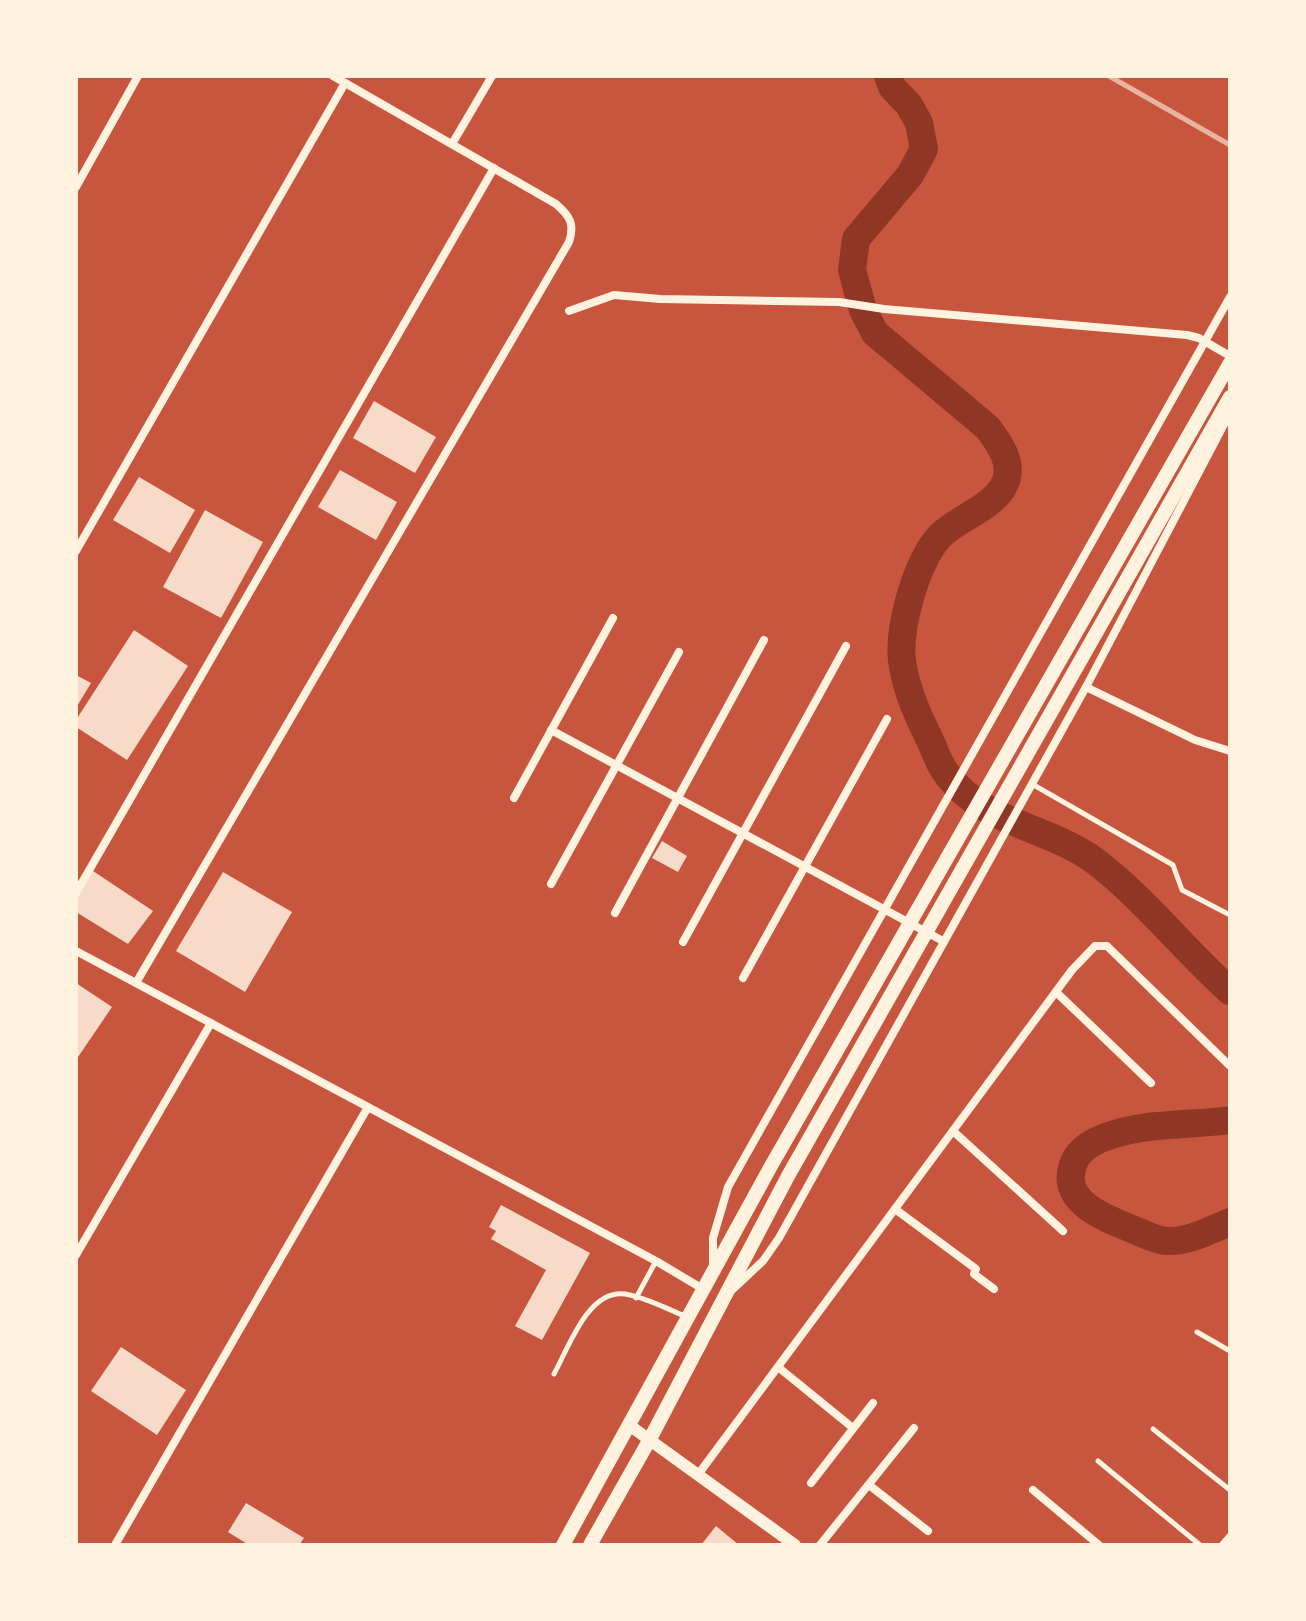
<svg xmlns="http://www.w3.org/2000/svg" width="1306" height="1621" font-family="Poppins,sans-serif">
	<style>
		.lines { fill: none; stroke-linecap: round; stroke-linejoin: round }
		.river { stroke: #8f3625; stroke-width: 28 }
		.building { fill: #f7dbc8 }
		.service { stroke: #fff3e0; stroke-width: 5 }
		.minor { stroke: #fff3e0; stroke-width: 8 }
		.tertiary { stroke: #fff3e0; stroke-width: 12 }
		.secondary { stroke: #fff3e0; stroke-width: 14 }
		.rail { stroke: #e9b49f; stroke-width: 5 }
	</style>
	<rect width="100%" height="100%" fill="#c8553d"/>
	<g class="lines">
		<g class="river">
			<path d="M888 76 892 87 909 105 919 123 924 149 910 175 856 239 852 270 863 310 875 333 988 428C999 443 1014 463 1005 483 995 507 958 518 940 536 916 562 896 632 903 667 908 694 918 716 930 740 935 751 939 764 946 773 983 824 1047 826 1095 861 1145 899 1184 950 1230 991"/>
			<path d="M1230 1120C1189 1126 1142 1122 1103 1138 1090 1143 1077 1152 1073 1165 1060 1202 1105 1218 1132 1229 1142 1233 1155 1240 1166 1241 1189 1242 1210 1230 1230 1222"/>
		</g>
	</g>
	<g class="building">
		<path d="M374 401 436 437 415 473 353 438Z"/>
		<path d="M340 470 397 502 376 540 318 507Z"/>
		<path d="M139 477 195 510 170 553 113 520Z"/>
		<path d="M205 510 263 542 221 618 163 587Z"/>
		<path d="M134 630 188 666 127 760 76 727V720Z"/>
		<path d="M76 675 91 683 76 708Z"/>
		<path d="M662 841 687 856 678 872 652 858Z"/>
		<path d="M87 867 153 911 128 944 76 912V886Z"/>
		<path d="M223 872 292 912 245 992 176 951Z"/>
		<path d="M76 983 112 1007 76 1060Z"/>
		<path d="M501 1205 590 1253 542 1340 515 1326 546 1270 491 1239 496 1231 489 1227Z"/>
		<path d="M121 1347 186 1390 157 1435 91 1391Z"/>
		<path d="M246 1503 304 1538 299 1545H249L228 1532Z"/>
		<path d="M716 1526 739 1545H701Z"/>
	</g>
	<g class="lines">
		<g class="service">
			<path d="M1032 784 1173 865 1182 890 1230 915"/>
			<path d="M636 1298 656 1261"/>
			<path d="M1197 1332 1230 1351"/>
			<path d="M554 1374C569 1347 588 1289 625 1294 645 1297 667 1309 685 1316"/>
			<path d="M1153 1429 1230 1490"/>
			<path d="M1098 1461 1200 1545"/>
		</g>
		<g class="minor">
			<path d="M452 144 492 76"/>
			<path d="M76 187 138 76"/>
			<path d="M569 311 614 295 660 299 839 302 884 309 1187 335 1199 338 1230 356"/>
			<path d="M76 551 345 83"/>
			<path d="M1086 687 1195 740 1230 751"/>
			<path d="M551 730 943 941"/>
			<path d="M514 798 613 618"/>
			<path d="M551 884 679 652"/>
			<path d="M76 893 494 168"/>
			<path d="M615 913 764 640"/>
			<path d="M683 942 846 646"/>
			<path d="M76 951 656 1261 703 1289"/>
			<path d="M743 978 887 719"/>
			<path d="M136 983 569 242C575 224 570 216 556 204L333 76"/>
			<path d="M1056 992 1151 1083"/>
			<path d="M953 1131 1063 1231"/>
			<path d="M895 1209 976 1269 974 1274 994 1289"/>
			<path d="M76 1255 211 1023"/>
			<path d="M713 1268V1238L728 1187 1230 297"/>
			<path d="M733 1289 763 1261 779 1238 1086 687 1230 413"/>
			<path d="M778 1367 853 1428"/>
			<path d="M697 1476 1072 970 1095 946H1107L1230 1066"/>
			<path d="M811 1483 873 1403"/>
			<path d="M869 1485 928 1531"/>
			<path d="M1033 1490 1099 1545"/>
			<path d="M115 1545 368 1107"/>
			<path d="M820 1545 914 1428"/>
			<path d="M1223 1545 1230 1537"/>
		</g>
		<path class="tertiary" d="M629 1425 795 1545"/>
		<g class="secondary">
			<path d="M563 1545 771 1166 1230 363"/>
			<path d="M590 1545 650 1439 788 1176 1230 397"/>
		</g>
		<path class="rail" d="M1109 76 1230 145"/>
	</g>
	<rect width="1306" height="1621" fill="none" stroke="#fff3e0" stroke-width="156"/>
</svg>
